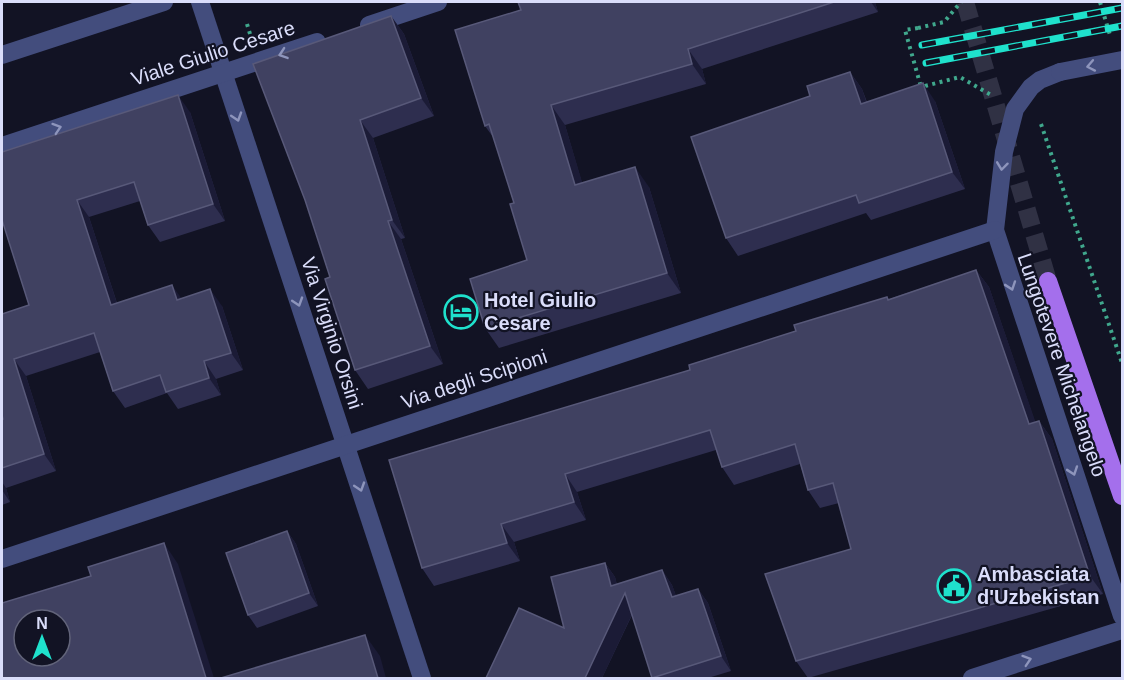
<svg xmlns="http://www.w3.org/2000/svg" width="1124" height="680" font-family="Arial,sans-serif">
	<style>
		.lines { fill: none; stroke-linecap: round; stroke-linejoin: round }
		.major-tunnel { stroke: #303144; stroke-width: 18; stroke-dasharray: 18 9; stroke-linecap: butt }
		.path { stroke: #40a88d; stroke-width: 4; stroke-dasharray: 3 4.5; stroke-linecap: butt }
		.minor { stroke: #434d7d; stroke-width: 18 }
		.major { stroke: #a46fec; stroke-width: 18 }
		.rail-casing { stroke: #1fe1cc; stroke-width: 7 }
		.rail { stroke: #121324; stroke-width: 4.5; stroke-dasharray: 14; stroke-linecap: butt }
		.path-bridge { stroke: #40a88d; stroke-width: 4; stroke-dasharray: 3 4.5; stroke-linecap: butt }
		.minor-bridge { stroke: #434d7d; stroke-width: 18 }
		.wall { fill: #2e2e4f }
		.shaded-wall { fill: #1b1b36 }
		.building { fill: #404161; stroke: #585979; stroke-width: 1.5; fill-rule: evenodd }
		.oneway { stroke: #8e95bc }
		.labels { text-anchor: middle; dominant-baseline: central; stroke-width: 4.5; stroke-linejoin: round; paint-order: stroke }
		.street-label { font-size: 20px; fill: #daddfa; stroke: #121324 }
		.poi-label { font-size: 20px; font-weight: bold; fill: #daddfa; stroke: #121324; text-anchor: start }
	</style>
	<rect width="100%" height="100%" fill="#121324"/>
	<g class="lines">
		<path class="major-tunnel" d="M965 2 1048 281"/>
		<g class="path">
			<path d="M1100 2 1110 35"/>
			<path d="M247 24 250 34"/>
			<path d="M918 28 944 22 961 2"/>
			<path d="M925 86 960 77 993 96"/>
			<path d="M1041 124 1122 363"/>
		</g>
		<g class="minor">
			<path d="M200 2 422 678"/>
			<path d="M369 25 438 2"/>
			<path d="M2 55 164 2"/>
			<path d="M1060 72 1040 80 1031 87 1015 109 1004 152 995 230 1122 616"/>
			<path d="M2 146 317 42"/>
			<path d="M2 559 995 230"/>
			<path d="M972 678 1122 630"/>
		</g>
		<path class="major" d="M1048 281 1122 496"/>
		<defs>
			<g id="rail">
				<path d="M922 45 1122 8"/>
				<path d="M926 63 1122 26"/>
			</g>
		</defs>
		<use href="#rail" class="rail-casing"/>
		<use href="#rail" class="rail"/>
		<path class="path-bridge" d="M918 28 905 30 921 87 925 86"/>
		<path class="minor-bridge" d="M1060 72 1122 60"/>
	</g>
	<g class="wall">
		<path d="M518 2H875L878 12 702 69 706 84 565 125 582 183 649 187 681 293 499 348 485 328 527 260 514 203 493 137 485 126 521 10Z"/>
		<path d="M391 16 404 34 434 116 373 138 405 238 401 239 443 364 368 389 355 370 330 277 305 200Z"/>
		<path d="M850 72 862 89 867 102 935 101 965 189 871 220 866 213 738 256 726 238Z"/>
		<path d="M190 112 225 221 160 242 148 225 140 201 89 217 117 303 182 298 222 306 243 370 216 379 221 395 178 409 167 393 125 408 113 391 100 352 26 376 56 471 6 488 10 502 2 505V419H3L2 314 29 305 2 220Z"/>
		<path d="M976 270 989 287 1035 422 1039 421 1052 439 1103 594 808 678 796 661 851 549 839 503 820 508 808 490 800 464 734 485 722 467 716 450 577 492 586 520 514 542 520 561 434 586 422 568 690 370 796 331 887 297 889 299Z"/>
		<path d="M287 531 296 544 318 606 257 628 248 615Z"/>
		<path d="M605 563 615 577 617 585 662 570 672 585 676 596 698 589 708 603 731 671 708 678H652L632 615 602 678H486L564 628Z"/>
	</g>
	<g class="shaded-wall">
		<path d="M871 2H875L878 12Z"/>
		<path d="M391 16 404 34 434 116 421 98Z"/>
		<path d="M688 49 702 69 706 84 692 64Z"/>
		<path d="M850 72 862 89 873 122 861 104Z"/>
		<path d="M923 83 935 101 965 189 952 172Z"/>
		<path d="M178 95 190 112 225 221 213 204Z"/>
		<path d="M551 105 565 125 589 205 575 185Z"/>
		<path d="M360 120 373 138 405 238 392 220Z"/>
		<path d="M635 167 649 187 681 293 667 273Z"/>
		<path d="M77 200 89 217 123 322 111 305Z"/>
		<path d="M388 221 401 239 443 364 430 346Z"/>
		<path d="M976 270 989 287 1042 441 1029 424Z"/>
		<path d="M172 285 184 302 177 300Z"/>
		<path d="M210 289 222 306 243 370 231 353Z"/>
		<path d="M14 359 26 376 56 471 44 454Z"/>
		<path d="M204 361 216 379 221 395 209 378Z"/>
		<path d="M1039 421 1052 439 1103 594 1090 576Z"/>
		<path d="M565 474 577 492 586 520 574 502Z"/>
		<path d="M2 482 6 488 10 502 2 490Z"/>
		<path d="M501 524 514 542 520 561 507 543Z"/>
		<path d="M287 531 296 544 318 606 309 593Z"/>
		<path d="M164 543 178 564 214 678H206Z"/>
		<path d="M605 563 615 577 621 601 625 593 635 608 602 678H585L611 586Z"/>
		<path d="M662 570 672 585 682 612 672 597Z"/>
		<path d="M698 589 708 603 731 671 721 656Z"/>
		<path d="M365 635 380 656 386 678H378Z"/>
	</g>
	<g class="building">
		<path d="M518 2H834L688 49 692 64 551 105 575 185 635 167 667 273 485 328 470 279 527 260 510 204 514 203 489 124 485 126 455 30 521 10Z"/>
		<path d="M391 16 421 98 360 120 392 220 388 221 430 346 355 370 325 279 330 277 305 200 253 64Z"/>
		<path d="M850 72 861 104 923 83 952 172 859 203 856 195 726 238 691 137 810 96 807 86Z"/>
		<path d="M178 95 213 204 148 225 134 182 77 200 111 305 172 285 177 300 210 289 231 353 204 361 209 378 166 392 160 375 113 391 94 333 14 359 44 454 2 468V419H3L2 415V314L29 305 2 220V152Z"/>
		<path d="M976 270 1029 424 1039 421 1090 576 796 661 765 574 851 549 833 483 808 490 795 444 722 467 710 430 565 474 574 502 501 524 507 543 422 568 389 460 690 370 689 365 796 331 794 325 887 297 888 300Z"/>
		<path d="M287 531 309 593 248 615 226 553Z"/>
		<path d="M164 543 206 678H2V603L91 576 88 567ZM24 620H60V656H24Z"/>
		<path d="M605 563 611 586 662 570 672 597 698 589 721 656 652 678 625 593 585 678H486L519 608 564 628 551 577Z"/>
		<path d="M365 635 378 678H221Z"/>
	</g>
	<defs><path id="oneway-chevron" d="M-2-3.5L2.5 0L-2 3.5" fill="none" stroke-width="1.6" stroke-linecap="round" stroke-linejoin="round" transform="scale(1.5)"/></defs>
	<g class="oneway">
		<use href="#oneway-chevron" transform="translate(283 54) rotate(161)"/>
		<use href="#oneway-chevron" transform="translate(1091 66) rotate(169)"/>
		<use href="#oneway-chevron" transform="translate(237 117) rotate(72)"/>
		<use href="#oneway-chevron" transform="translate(57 128) rotate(-18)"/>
		<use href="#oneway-chevron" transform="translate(1002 166) rotate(97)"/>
		<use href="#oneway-chevron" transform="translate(1011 286) rotate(71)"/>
		<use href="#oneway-chevron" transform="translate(298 302) rotate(72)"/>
		<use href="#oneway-chevron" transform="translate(1073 471) rotate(71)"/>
		<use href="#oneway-chevron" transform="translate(360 487) rotate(72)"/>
		<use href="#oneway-chevron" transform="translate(1027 660) rotate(-18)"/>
	</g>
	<defs>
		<symbol id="hotel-ring" viewBox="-11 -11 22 22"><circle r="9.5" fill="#121324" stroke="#1fe1cc" stroke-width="1.5"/><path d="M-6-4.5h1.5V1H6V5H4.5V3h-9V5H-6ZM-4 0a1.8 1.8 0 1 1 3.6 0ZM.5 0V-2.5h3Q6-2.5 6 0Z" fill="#1fe1cc"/></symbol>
		<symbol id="civic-ring" viewBox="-11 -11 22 22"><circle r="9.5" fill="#121324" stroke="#1fe1cc" stroke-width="1.5"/><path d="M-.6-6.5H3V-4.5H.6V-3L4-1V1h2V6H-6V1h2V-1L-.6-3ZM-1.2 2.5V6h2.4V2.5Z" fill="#1fe1cc"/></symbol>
	</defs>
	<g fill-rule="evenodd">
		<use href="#hotel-ring" x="442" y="293" width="38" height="38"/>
		<use href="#civic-ring" x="935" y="567" width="38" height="38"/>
	</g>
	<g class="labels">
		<g class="street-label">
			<text transform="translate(213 53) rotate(-18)">Viale Giulio Cesare</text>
			<text transform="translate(332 333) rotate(72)">Via Virginio Orsini</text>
			<text transform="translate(1062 365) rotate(71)">Lungotevere Michelangelo</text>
			<text transform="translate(474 379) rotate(-18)">Via degli Scipioni</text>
		</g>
		<g class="poi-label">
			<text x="484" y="300">Hotel Giulio<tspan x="484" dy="23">Cesare</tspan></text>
			<text x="977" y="574">Ambasciata<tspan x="977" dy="23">d'Uzbekistan</tspan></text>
		</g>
	</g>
	<rect width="1124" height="680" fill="none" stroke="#daddfa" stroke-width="6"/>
	<g transform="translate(42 638)"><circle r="28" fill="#121324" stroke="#62647a" stroke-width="1.5"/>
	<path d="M0-4.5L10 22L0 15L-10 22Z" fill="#1fe1cc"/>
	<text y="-9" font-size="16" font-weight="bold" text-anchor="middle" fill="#daddfa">N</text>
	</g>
</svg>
